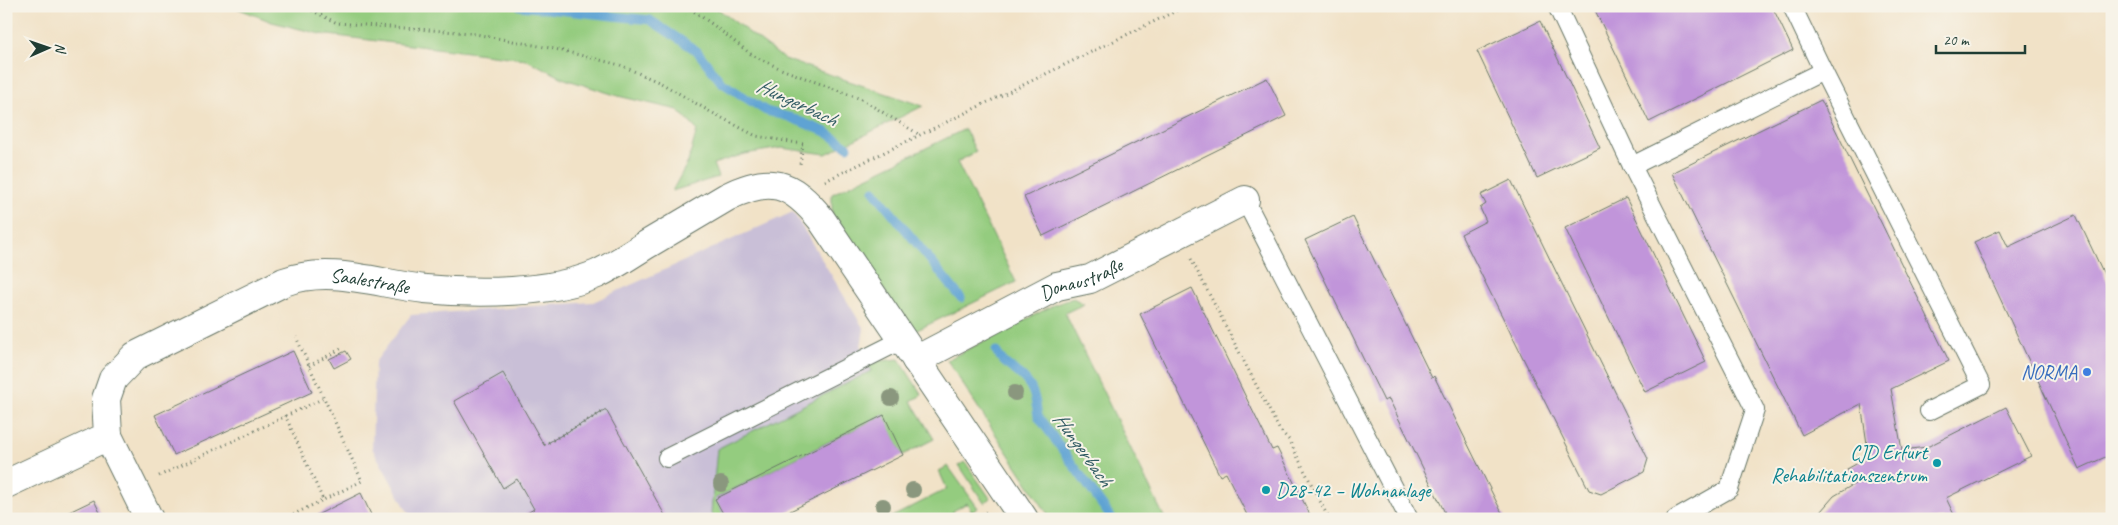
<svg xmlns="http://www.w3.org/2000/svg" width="2118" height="525" font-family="Caveat,sans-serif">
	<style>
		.industrial { fill: #c9bfd7 }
		.green { fill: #94cc7f; stroke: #5a845a }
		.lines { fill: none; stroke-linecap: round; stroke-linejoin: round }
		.stream { stroke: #5ea3d3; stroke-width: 9 }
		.building { fill: #c195da }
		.service-casing { stroke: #687767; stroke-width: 20 }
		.minor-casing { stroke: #687767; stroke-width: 30 }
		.path { stroke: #687767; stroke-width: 3; stroke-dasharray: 1 4; stroke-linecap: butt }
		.service { stroke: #fff; stroke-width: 18 }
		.minor { stroke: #fff; stroke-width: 28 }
		.tree { fill: #8a977e }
		.shop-dot { fill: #3f7fe0; stroke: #f7f3e8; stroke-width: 2 }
		.culture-dot { fill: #0f9aa8; stroke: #f7f3e8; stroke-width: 2 }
		.labels { text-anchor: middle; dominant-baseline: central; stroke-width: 4; stroke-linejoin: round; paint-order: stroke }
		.street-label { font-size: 20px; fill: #1f3d34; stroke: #f7f3e8 }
		.shop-label { font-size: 20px; fill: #366cbe; stroke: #f7f3e8; text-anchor: end }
		.culture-label { font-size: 20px; fill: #0d838f; stroke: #f7f3e8; text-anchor: end }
		.water-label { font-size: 21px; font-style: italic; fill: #325c64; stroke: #f7f3e8 }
	</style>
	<rect width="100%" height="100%" fill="#f7f3e8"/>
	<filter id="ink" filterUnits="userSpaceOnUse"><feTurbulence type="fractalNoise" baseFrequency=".02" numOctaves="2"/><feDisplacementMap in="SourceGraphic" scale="10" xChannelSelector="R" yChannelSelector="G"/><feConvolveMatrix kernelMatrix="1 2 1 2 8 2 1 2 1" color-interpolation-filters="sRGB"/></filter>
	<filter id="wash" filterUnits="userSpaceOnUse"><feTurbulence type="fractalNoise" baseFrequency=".0096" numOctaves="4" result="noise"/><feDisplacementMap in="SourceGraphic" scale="20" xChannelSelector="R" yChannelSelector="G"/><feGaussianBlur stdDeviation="1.12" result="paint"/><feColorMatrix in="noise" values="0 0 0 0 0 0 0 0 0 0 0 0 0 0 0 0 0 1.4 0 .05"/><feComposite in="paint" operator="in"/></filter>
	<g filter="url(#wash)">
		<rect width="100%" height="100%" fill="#f1e2c7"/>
		<path class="industrial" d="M793 212 864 329 861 346 872 371 717 449 711 513 714 519H412L372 448 375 362 411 315 593 302Z"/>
		<g class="green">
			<path d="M232 6H714L784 59 923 106 826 154 781 148 745 154 713 164 718 177 672 191 688 162 697 130 678 110 618 96 565 79 525 59 320 34 272 22Z"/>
			<path d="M965 129 976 152 957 162 1016 282 913 332 832 215V194Z"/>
			<path d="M1073 298 1084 304 1065 313 1165 519H1051L947 360 1054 305Z"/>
			<path d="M899 359 922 395 911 401 934 439 903 455 883 415 716 498 726 519H714L711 513 717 449 871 371 869 366 879 361Z"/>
			<path d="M965 462 990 498 984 503 959 465Z"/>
			<path d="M948 466 978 508 972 512 967 503 953 511 956 519H888L947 489 939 471Z"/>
		</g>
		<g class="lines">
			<g class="stream">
				<path d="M520 6 650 20 697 51 721 82 766 111 789 117 826 132 848 147"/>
				<path d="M874 191 961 298"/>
				<path d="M996 351C1005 368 1016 368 1027 382 1035 391 1036 405 1038 416L1112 519"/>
			</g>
		</g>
		<g id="blocks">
			<g class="building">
				<path d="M1593 6H1772L1793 50 1649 122Z"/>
				<path d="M1540 21 1600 148 1537 178 1477 51Z"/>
				<path d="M1267 78 1286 116 1043 236 1024 197Z"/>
				<path d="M1821 100 1949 361 1891 389 1902 450 1927 447 2006 407 2031 456 1946 498 1956 519H1814L1834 496 1856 483 1847 469 1869 457 1861 404 1802 435 1672 173Z"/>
				<path d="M1511 180 1648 459 1644 472 1601 494 1589 490 1461 234 1486 221 1480 208 1486 204 1481 195Z"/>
				<path d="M1626 198 1706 362 1645 392 1565 228Z"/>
				<path d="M2076 215 2112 291V454L2079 469 1974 242 2000 230 2008 247Z"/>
				<path d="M1353 217 1432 378 1434 376 1505 519H1448L1389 399 1384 401 1305 240Z"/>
				<path d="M1192 288 1272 450 1277 448 1312 519H1249L1226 473 1220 476 1140 314Z"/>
				<path d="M293 351 312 392 174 455 155 415Z"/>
				<path d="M346 351 351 359 334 368 329 359Z"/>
				<path d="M503 373 544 445 606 410 667 519H517L534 509 517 479 503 488 454 401Z"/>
				<path d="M884 415 903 455 774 519H726L715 499Z"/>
				<path d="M361 493 373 519H309Z"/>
				<path d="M94 500 103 519H55L67 513Z"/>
			</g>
		</g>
	</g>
	<g filter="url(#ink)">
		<use href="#blocks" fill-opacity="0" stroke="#687767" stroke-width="1"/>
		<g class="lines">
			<defs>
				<g id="service">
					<path d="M1557 6 1632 166 1755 410 1729 489 1676 519"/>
					<path d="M1792 6 1823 71 1981 385 1929 411"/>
					<path d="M1632 166 1823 71"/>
					<path d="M1245 200 1409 519"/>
					<path d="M667 458 902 340"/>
				</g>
				<g id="minor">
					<path id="s1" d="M916 360 1057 286 1090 279 1245 200"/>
					<path d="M108 436 149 519"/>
					<path id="s2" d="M6 484 108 436 106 399 113 379 135 356 284 282C330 265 378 284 425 289 476 294 550 294 597 274 614 266 630 255 646 245 673 229 700 213 727 197 770 175 791 182 821 219L1024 519"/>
				</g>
			</defs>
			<use href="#service" class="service-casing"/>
			<use href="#minor" class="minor-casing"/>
			<g class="path">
				<path d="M303 6 337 23 470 33 555 49 620 65 661 83 709 111 756 136 803 144 800 164"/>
				<path d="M686 6 712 24 752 55 781 69 861 99 920 135"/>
				<path d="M825 181 1186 6"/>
				<path d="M1191 259 1279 429 1289 440 1329 519"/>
				<path d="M309 366 344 347"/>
				<path d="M285 415 323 500"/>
				<path d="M544 445 606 410"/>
				<path d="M159 476 324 398"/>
				<path d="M284 519 362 481 296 337"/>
				<path d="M972 519 986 512"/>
			</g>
			<use href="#service" class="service"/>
			<use href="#minor" class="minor"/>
		</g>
		<g class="tree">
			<circle cx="1015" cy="393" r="8"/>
			<circle cx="891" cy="398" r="8"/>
			<circle cx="721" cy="484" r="8"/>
			<circle cx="913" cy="490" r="8"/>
			<circle cx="883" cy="506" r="8"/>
		</g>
	</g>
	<circle class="shop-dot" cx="2087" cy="372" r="5"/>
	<g class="culture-dot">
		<circle cx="1937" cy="463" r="5"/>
		<circle cx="1266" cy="490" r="5"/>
	</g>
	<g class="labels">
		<g class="street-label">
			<text stroke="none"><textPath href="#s1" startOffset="184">Donaustraße</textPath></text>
			<text stroke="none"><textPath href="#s2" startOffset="456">Saalestraße</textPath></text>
		</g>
		<g class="shop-label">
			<text x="2077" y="372">NORMA</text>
		</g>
		<g class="culture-label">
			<text x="1927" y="452">CJD Erfurt<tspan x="1927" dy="23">Rehabilitationszentrum</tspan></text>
			<text x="1276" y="490" text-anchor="start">D28-42 – Wohnanlage</text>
		</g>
		<g class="water-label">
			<text transform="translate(797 102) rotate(25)">Hungerbach</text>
			<text transform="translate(1083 449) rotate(54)">Hungerbach</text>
		</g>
	</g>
	<rect width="2118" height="525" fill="none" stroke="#f7f3e8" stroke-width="25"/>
	<g transform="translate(48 48) rotate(88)" stroke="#f7f3e8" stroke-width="4" paint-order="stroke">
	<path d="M0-4L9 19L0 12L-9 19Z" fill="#1f3d34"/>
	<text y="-8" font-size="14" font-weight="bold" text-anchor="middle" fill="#1f3d34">N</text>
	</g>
	<path d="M1936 45v8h89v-8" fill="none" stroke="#1f3d34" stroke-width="2.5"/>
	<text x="1943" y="45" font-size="15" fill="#1f3d34" stroke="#f7f3e8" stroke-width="4" paint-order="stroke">20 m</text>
</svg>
